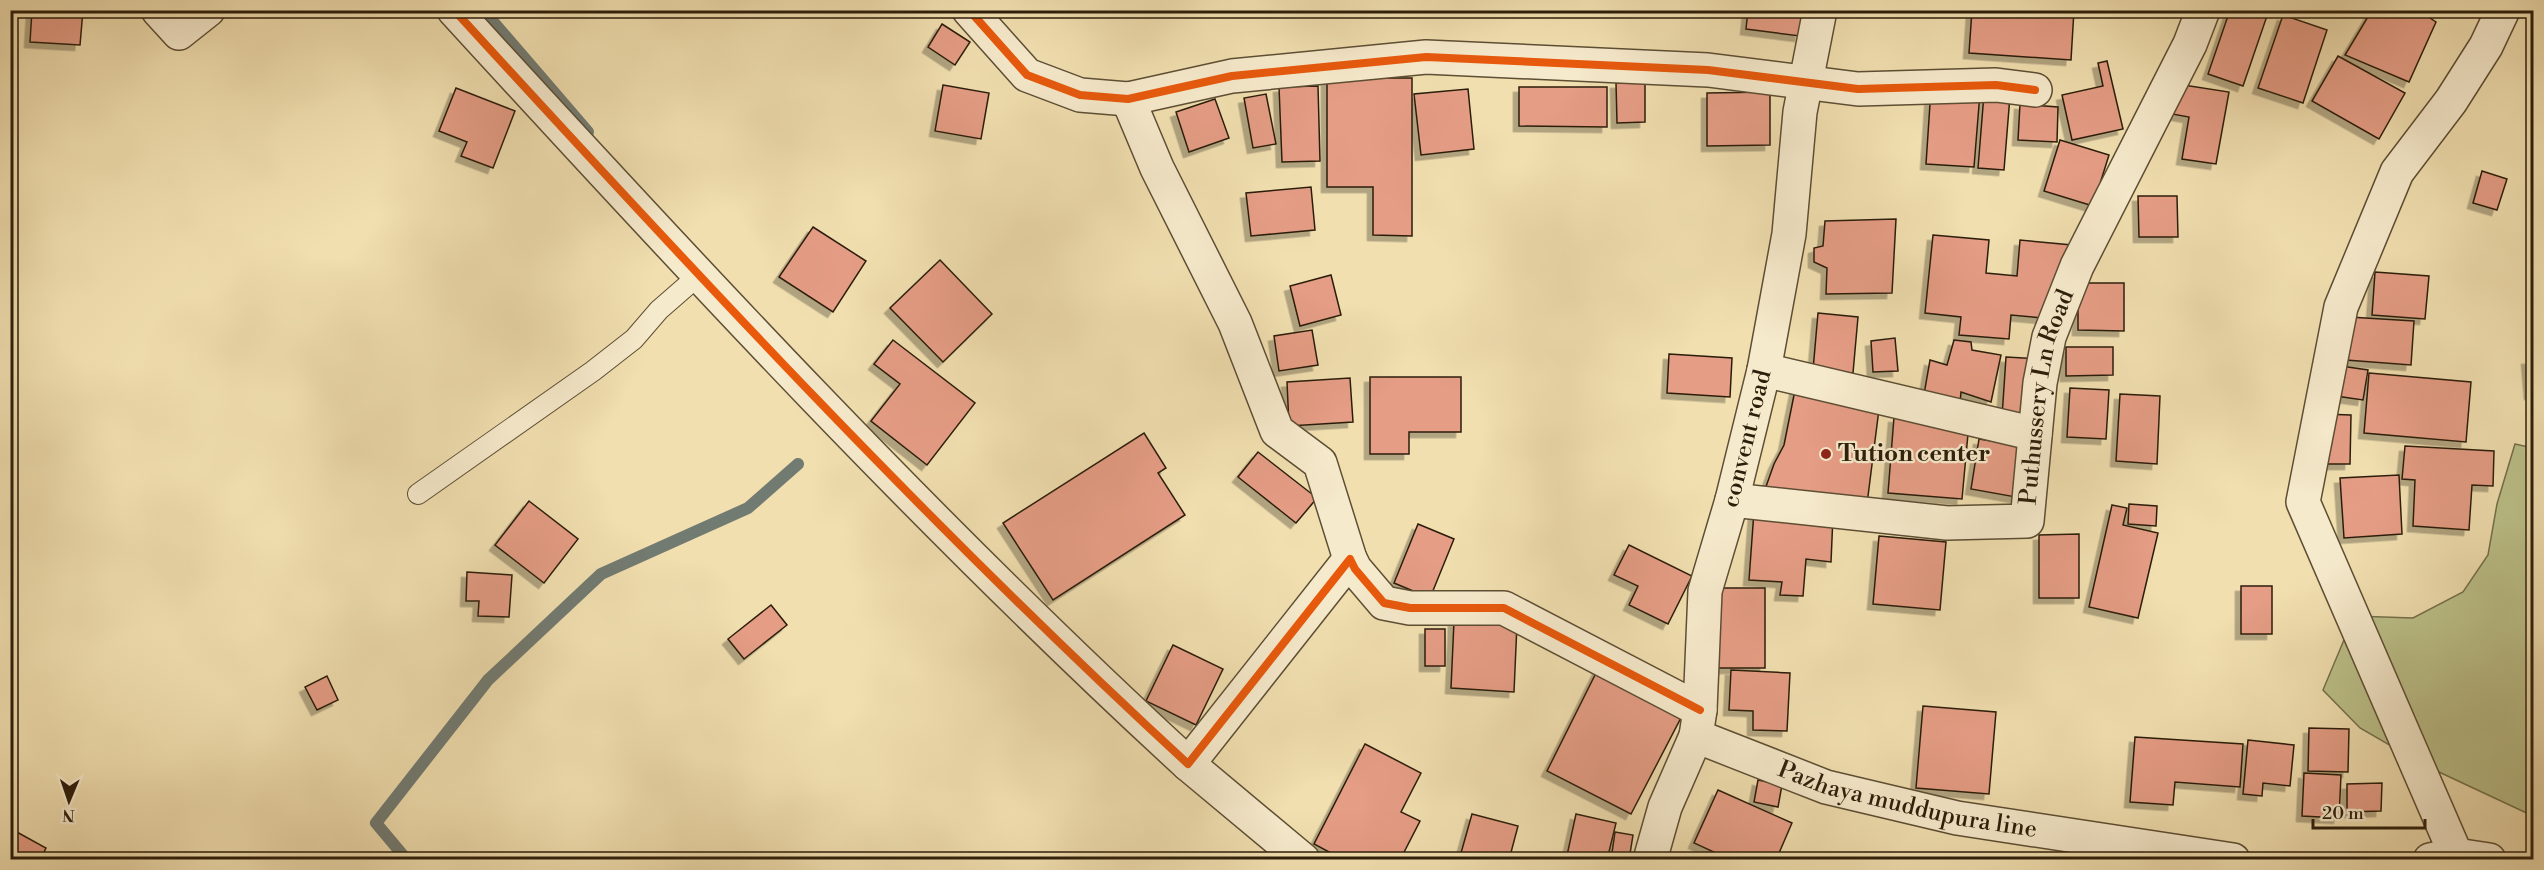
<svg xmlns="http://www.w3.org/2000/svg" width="2544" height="870" font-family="'Libre Bodoni',serif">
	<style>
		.green { fill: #bcc18a; stroke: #74704a; stroke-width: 1.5 }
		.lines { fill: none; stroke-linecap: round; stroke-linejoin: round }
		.stream { stroke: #727b72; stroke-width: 12 }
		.building { fill: #e59d85; stroke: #2c1e0a; stroke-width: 1.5; filter: url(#shadow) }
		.lane-casing { stroke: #5d4e34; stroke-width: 22 }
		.street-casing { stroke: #5d4e34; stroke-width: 36 }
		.lane { stroke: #f6eacc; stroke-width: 20 }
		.street { stroke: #f6eacc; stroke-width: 33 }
		.cycleway-casing { stroke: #f6eacc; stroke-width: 11 }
		.cycleway { stroke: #e8590c; stroke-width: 8 }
		.poi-dot { fill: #8f2418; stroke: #f6eacc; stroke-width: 2 }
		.labels { text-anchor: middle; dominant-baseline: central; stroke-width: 4.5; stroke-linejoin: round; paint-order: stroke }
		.street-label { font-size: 24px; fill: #2c1e0a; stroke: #f6eacc }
		.poi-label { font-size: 24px; font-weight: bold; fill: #2c1e0a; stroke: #f6eacc; text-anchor: start }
	</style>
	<defs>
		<filter id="shadow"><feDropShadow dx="-5.5" dy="5.5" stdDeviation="0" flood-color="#0004"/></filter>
	</defs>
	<rect width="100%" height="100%" fill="#f1dfb0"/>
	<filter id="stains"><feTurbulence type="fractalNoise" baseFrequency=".00333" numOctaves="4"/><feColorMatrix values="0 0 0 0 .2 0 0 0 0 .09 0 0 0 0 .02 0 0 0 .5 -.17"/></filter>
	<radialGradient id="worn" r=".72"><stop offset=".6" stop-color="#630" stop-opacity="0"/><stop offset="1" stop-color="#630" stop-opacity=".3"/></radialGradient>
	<path class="green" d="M2515 444 2533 448V816L2424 765 2360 728 2323 690 2354 616 2413 618 2463 592 2488 555 2497 504Z"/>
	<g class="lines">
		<g class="stream">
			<path d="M483 10 588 132"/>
			<path d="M407 860 376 823 488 680 601 574 748 508 798 464"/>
		</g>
	</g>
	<g class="building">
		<path d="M32 10H83L80 45 30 42Z"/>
		<path d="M1748 10H1803L1800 36 1746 29Z"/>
		<path d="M1972 10H2074L2071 60 1969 53Z"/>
		<path d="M2230 10H2269L2243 86 2208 74Z"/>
		<path d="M2372 10H2418L2436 22 2409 82 2345 55Z"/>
		<path d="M2283 15 2327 30 2303 103 2258 88Z"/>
		<path d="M942 24 970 42 955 65 928 47Z"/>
		<path d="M2338 56 2405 93 2379 139 2312 101Z"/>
		<path d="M2107 61 2123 129 2072 140 2062 95 2103 86 2098 63Z"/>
		<path d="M1327 78H1412V236L1373 235V187H1327Z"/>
		<path d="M1616 83H1645V122L1617 123Z"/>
		<path d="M2177 84 2229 92 2216 164 2182 159 2189 117 2172 114Z"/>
		<path d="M943 85 989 93 981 139 935 131Z"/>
		<path d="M1318 86 1320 161 1282 162 1279 87Z"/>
		<path d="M1519 87H1607V127L1519 126Z"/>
		<path d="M456 88 515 111 493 168 461 156 467 142 439 131Z"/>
		<path d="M1468 89 1474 149 1421 155 1414 94Z"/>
		<path d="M1931 89 1980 93 1974 167 1926 164Z"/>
		<path d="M1770 92V145L1707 146V93Z"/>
		<path d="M1266 94 1276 144 1253 148 1244 98Z"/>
		<path d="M1984 94 2010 96 2004 170 1978 168Z"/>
		<path d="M1215 99 1229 138 1189 152 1176 112Z"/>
		<path d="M2020 104 2058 107 2057 142 2018 140Z"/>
		<path d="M2060 140 2109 155 2093 206 2044 191Z"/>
		<path d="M2482 171 2507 179 2497 210 2473 203Z"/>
		<path d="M1311 187 1315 230 1251 236 1246 193Z"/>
		<path d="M2138 196H2177L2178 237H2139Z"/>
		<path d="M1896 219 1892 293 1826 294 1827 268 1814 262V248L1823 246 1825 221Z"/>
		<path d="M813 227 866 261 833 312 779 277Z"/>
		<path d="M1933 235 1989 240 1986 273 2017 276 2020 240 2072 245 2065 320 2011 315 2009 339 1959 335 1961 317 1925 313Z"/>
		<path d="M940 260 992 314 943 362 890 308Z"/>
		<path d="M2375 272 2429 276 2425 319 2372 315Z"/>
		<path d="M1331 275 1341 315 1300 326 1290 286Z"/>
		<path d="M2078 283H2124V331L2078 330Z"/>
		<path d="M1818 313 1858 317 1853 373 1813 370Z"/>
		<path d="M2349 317 2414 321 2411 365 2346 360Z"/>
		<path d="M1312 330 1318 365 1279 371 1274 336Z"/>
		<path d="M1895 338 1898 371 1873 372 1871 341Z"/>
		<path d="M893 340 975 403 927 465 871 421 900 384 874 364Z"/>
		<path d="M1954 340 1971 342 1972 350 2001 355 1991 402 1961 392 1960 404 1923 400 1930 360 1947 365Z"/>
		<path d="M2066 347H2113V375L2066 376Z"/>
		<path d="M1669 354 1732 358 1730 397 1667 393Z"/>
		<path d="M2006 357 2041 359 2037 420 2002 417Z"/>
		<path d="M2527 359H2534V393L2530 394Z"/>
		<path d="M2341 366 2368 370 2363 400 2336 396Z"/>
		<path d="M2369 373 2471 382 2466 442 2364 433Z"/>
		<path d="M1370 377H1461V432H1409V454H1370Z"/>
		<path d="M1350 378 1353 422 1289 426 1287 382Z"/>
		<path d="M1796 385 1879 409 1867 504 1763 495 1774 464 1784 445Z"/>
		<path d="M2070 388 2109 390 2106 439 2067 437Z"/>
		<path d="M2120 394 2160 396 2157 464 2116 461Z"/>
		<path d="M2322 414 2351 415 2350 464H2322Z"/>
		<path d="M1894 417 1969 423 1962 499 1888 493Z"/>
		<path d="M1144 433 1166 468 1158 473 1185 515 1053 600 1003 523Z"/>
		<path d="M1979 439 2030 447 2021 498 1971 489Z"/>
		<path d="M2405 446 2494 451 2493 486 2472 485 2469 530 2413 526 2415 480 2402 479Z"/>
		<path d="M1258 452 1317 498 1296 523 1238 477Z"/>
		<path d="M2399 475 2402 534 2344 538 2340 478Z"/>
		<path d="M529 501 578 539 544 583 495 545Z"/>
		<path d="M2129 504 2157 506 2156 526 2128 524Z"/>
		<path d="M2112 505 2127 508 2123 525 2158 533 2138 618 2089 607Z"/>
		<path d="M1754 511 1833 516 1831 562 1806 559 1803 596 1780 595 1782 582 1749 580Z"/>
		<path d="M1418 524 1454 539 1430 598 1394 583Z"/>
		<path d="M2079 534V598H2039V535Z"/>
		<path d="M1879 536 1946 542 1940 610 1873 604Z"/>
		<path d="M1629 545 1692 576 1668 624 1629 605 1638 586 1614 575Z"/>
		<path d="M467 572 512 575 509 617 478 616 479 601H466Z"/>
		<rect x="2241" y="586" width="31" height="48"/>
		<path d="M1716 588H1765V668H1717Z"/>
		<path d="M771 605 787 625 744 659 728 639Z"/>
		<path d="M1454 621 1517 624 1514 692 1451 688Z"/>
		<rect x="1425" y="629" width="20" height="37"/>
		<path d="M1173 645 1223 669 1196 725 1146 701Z"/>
		<path d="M1599 667 1685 710 1631 814 1547 771Z"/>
		<path d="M1731 670 1790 673 1787 731 1753 730V711L1729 710Z"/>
		<path d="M327 676 338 700 317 710 305 687Z"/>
		<path d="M1923 706 1996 712 1989 794 1916 788Z"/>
		<path d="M2309 728 2349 729 2348 772 2308 771Z"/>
		<path d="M2135 737 2243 744 2240 787 2175 782 2173 805 2130 802Z"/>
		<path d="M2248 740 2294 745 2290 786 2263 783 2262 796 2243 794Z"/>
		<path d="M1365 744 1421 773 1401 812 1420 821 1400 860H1344L1314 844Z"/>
		<path d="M2304 773 2341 775 2339 818 2302 816Z"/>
		<path d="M1758 780 1782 785 1778 807 1754 802Z"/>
		<path d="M2382 783 2381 811 2347 812V784Z"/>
		<path d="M1718 790 1792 823 1776 860H1731L1694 843Z"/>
		<path d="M1472 814 1518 826 1509 860H1459Z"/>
		<path d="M1576 814 1616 823 1607 860H1566Z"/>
		<path d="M15 831 46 848 40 860H10V839Z"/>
		<path d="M1615 832 1633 835 1629 860H1611Z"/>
		<path d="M1691 854 1710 860H1689Z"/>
	</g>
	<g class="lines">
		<defs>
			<path id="lane" d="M418 494 593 371 634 339 659 310 698 276"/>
			<g id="street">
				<path d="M158 10 179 33 208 10"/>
				<path d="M454 10C691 269 930 527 1188 764L1350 559 1355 569 1384 603 1410 608H1504L1700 710"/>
				<path d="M969 10 1027 75 1080 95 1128 99 1232 76 1426 57 1708 70 1858 89 1996 85 2035 90"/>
				<path d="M1128 99 1157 168 1235 323 1277 431 1320 463 1350 559"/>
				<path d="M1764 370 2035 434"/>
				<path id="s1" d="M1732 500 1947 523 2027 521 2040 383 2049 337 2077 266 2190 44 2203 10"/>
				<path id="s2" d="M1696 736 1826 787 1957 818 2233 860"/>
				<path d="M1188 764 1303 860"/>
				<path d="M2456 855 2303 502 2341 307 2397 172 2451 101 2486 46 2503 10"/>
				<path id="s3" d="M1650 860 1665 807 1696 736 1700 710 1705 591 1732 500 1764 370 1789 234 1800 112 1820 10"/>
				<path d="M2430 860 2456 855 2489 860"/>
			</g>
		</defs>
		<use href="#lane" class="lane-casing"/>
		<use href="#street" class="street-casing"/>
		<use href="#lane" class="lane"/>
		<use href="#street" class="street"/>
		<defs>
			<g id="cycleway">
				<path d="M454 10C691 269 930 527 1188 764L1350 559 1355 569 1384 603 1410 608H1504L1700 710"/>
				<path d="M969 10 1027 75 1080 95 1128 99 1232 76 1426 57 1708 70 1858 89 1996 85 2035 90"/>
			</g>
		</defs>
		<use href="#cycleway" class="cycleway-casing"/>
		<use href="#cycleway" class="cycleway"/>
	</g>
	<circle class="poi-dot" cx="1826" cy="454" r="6"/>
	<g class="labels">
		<g class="street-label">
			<text stroke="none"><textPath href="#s1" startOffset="422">Puthussery Ln Road</textPath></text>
			<text stroke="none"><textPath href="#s3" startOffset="436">convent road</textPath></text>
			<text stroke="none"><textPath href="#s2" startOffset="222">Pazhaya muddupura line</textPath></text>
		</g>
		<g class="poi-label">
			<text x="1838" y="454">Tution center</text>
		</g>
	</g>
	<rect width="2544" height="870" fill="none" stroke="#f1dfb0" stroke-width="36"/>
	<rect x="12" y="12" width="2520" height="846" fill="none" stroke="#2c1e0a" stroke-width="3"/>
	<rect x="18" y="18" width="2508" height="834" fill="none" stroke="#2c1e0a" stroke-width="1.5"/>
	<g transform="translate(69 801) rotate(182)" stroke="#f6eacc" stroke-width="4.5" paint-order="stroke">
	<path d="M0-4.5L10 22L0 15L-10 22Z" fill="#2c1e0a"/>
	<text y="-9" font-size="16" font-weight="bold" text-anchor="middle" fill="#2c1e0a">N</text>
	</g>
	<path d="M2313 819v9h112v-9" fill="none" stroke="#2c1e0a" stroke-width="3"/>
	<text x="2322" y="819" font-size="18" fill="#2c1e0a" stroke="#f6eacc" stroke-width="4.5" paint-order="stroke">20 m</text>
	<rect width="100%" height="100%" filter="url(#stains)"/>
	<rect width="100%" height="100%" fill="url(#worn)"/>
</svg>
